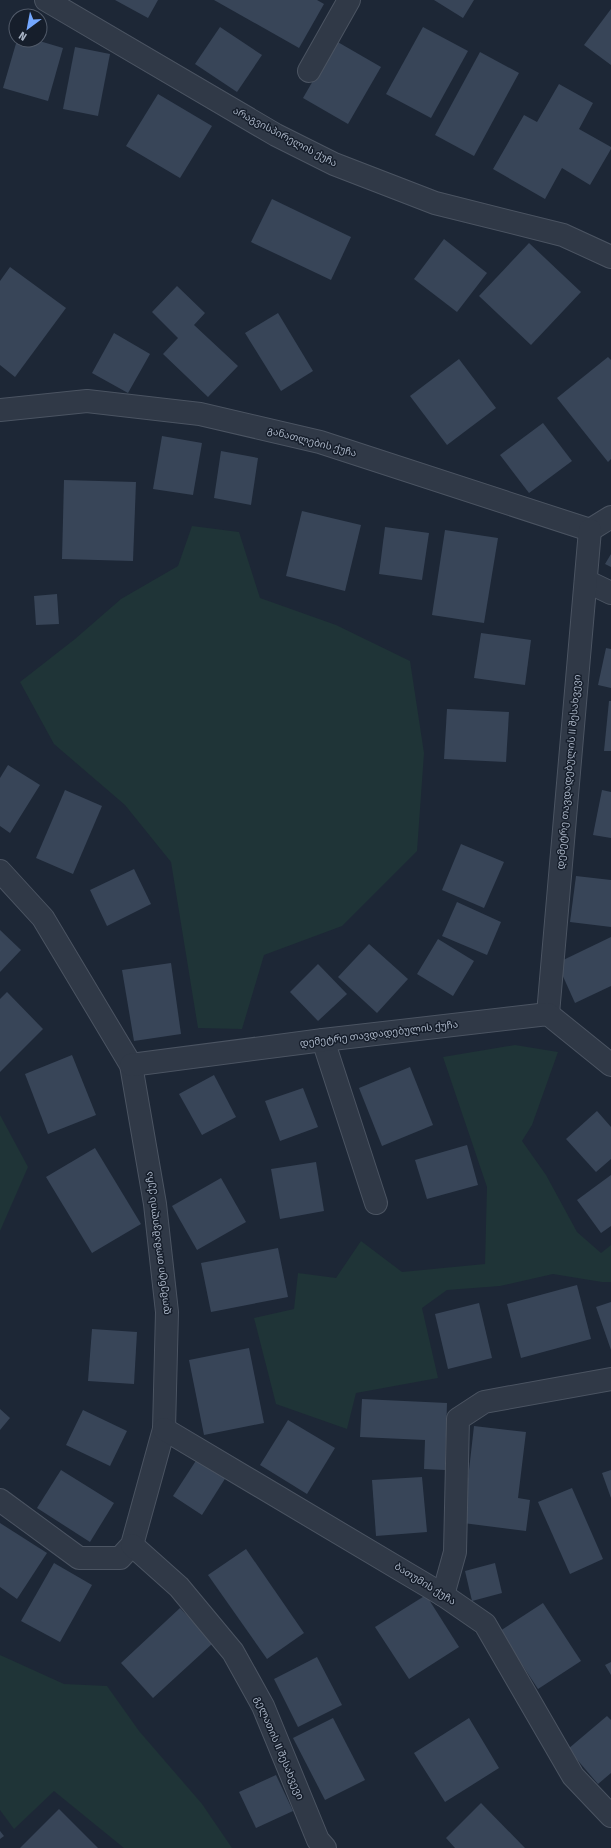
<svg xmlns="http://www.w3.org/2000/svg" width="611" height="1848" font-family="'Fira Sans Condensed','Noto Sans Georgian',sans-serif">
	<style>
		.green { fill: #1f3437 }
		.building { fill: #384558 }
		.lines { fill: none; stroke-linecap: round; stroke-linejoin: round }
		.street-casing { stroke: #4b5462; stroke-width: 24 }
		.street { stroke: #303947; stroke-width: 22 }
		.labels { text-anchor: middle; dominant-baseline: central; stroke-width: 3; stroke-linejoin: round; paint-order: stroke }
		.street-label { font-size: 10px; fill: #a9b4c5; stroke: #161e2b }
	</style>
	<rect width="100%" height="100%" fill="#1d2736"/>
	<g class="green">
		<path d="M192 526 239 532 260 598 336 625 410 661 424 753 417 851 342 926 264 955 242 1029 198 1028 171 862 125 805 54 744 20 682 75 639 121 599 178 566Z"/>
		<path d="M515 1045 558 1052 532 1125 522 1141 546 1175 577 1232 601 1253 611 1245V1282H602L553 1274 500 1286 447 1290 422 1308 438 1378 356 1393 347 1429 276 1404 254 1318 294 1309 298 1273 336 1278 361 1241 402 1272 485 1264 487 1187 443 1057Z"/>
		<path d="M0 1115 28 1167 0 1231Z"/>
		<path d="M0 1655 64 1684 107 1686 139 1731 202 1804 232 1848H124L54 1791 14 1829 0 1810Z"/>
	</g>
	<g class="building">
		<path d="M115 0H158L148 18Z"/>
		<path d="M214 0H317L324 4 299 48Z"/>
		<path d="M434 0H474L463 18Z"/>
		<path d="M611 9V65L584 45Z"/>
		<path d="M220 27 262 55 237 92 195 64Z"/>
		<path d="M423 27 468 51 431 118 386 94Z"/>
		<path d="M17 40H36L63 48 48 101 3 88Z"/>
		<path d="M336 41 381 67 348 124 303 98Z"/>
		<path d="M75 47 110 54 98 116 63 109Z"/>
		<path d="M480 52 519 73 474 156 435 135Z"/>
		<path d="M559 84 593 103 579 129 611 147V149L590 185 562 168 545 199 493 169 524 115 537 122Z"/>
		<path d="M158 94 212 126 180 178 126 146Z"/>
		<path d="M272 199 351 237 331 280 251 242Z"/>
		<path d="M444 239 487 273 457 312 414 279Z"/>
		<path d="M529 243 581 292 531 345 479 296Z"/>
		<path d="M10 267 66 308 15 377 0 365V281Z"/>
		<path d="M177 286 205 313 194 325 238 366 208 397 163 354 178 338 152 312Z"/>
		<path d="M278 313 313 371 281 391 245 333Z"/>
		<path d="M114 333 150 354 128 393 92 373Z"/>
		<path d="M608 357 611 360V459L608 462 557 398Z"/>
		<path d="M459 359 496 408 447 445 410 396Z"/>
		<path d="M543 423 572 461 529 493 500 455Z"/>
		<path d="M162 436 202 443 193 495 153 489Z"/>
		<path d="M221 451 258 458 251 505 214 498Z"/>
		<path d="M64 480 136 482 133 561 62 559Z"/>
		<path d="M302 511 361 525 345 591 286 576Z"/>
		<path d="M385 527 429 533 422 580 379 574Z"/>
		<path d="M445 530 498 538 484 623 432 615Z"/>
		<path d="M611 554V567L605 564Z"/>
		<path d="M57 594 59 624 36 625 34 596Z"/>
		<path d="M481 633 531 640 525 685 474 678Z"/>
		<path d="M606 648 611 649V688L598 685Z"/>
		<path d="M609 701H611V751H604Z"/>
		<path d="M447 709 509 712 506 762 444 759Z"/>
		<path d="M8 765 40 785 10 833 0 826V778Z"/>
		<path d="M65 790 102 806 73 874 36 858Z"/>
		<path d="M602 790 611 792V838L593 835Z"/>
		<path d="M461 844 504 862 484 908 442 890Z"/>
		<path d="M134 869 151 904 107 926 90 890Z"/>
		<path d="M576 876 611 880V927L570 922Z"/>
		<path d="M457 902 501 922 487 955 442 936Z"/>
		<path d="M0 930 21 950 0 972Z"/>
		<path d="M611 937V986L575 1003 557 963Z"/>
		<path d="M438 939 474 961 453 996 417 974Z"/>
		<path d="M369 944 408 979 377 1013 338 977Z"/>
		<path d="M171 963 181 1034 134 1041 122 970Z"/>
		<path d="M318 964 347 994 318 1021 290 992Z"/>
		<path d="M7 992 43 1029 0 1072V999Z"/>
		<path d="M72 1055 96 1115 48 1134 25 1074Z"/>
		<path d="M410 1067 433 1125 382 1146 359 1088Z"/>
		<path d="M214 1075 236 1117 202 1135 179 1094Z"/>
		<path d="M303 1088 318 1127 280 1141 265 1101Z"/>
		<path d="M597 1111 611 1127V1159L596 1172 566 1139Z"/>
		<path d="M467 1145 478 1185 427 1199 415 1160Z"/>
		<path d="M95 1148 141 1224 92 1253 46 1177Z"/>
		<path d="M316 1162 324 1211 280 1219 271 1169Z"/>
		<path d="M611 1175V1226L601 1233 577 1200Z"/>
		<path d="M221 1178 246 1222 197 1250 172 1206Z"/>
		<path d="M278 1248 288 1297 211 1312 201 1263Z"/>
		<path d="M577 1285 591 1339 521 1358 507 1304Z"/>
		<path d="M611 1302V1350L596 1307Z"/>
		<path d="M479 1303 492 1358 448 1369 435 1314Z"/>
		<path d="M92 1329 137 1332 134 1384 88 1381Z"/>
		<path d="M249 1348 264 1423 204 1435 189 1360Z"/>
		<path d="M362 1399 447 1403 445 1470 424 1469 425 1440 360 1437Z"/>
		<path d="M0 1409 10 1418 0 1430Z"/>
		<path d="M83 1410 127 1431 110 1466 66 1445Z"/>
		<path d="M288 1420 335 1448 307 1494 260 1465Z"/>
		<path d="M474 1426 526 1432 518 1498 530 1500 526 1531 463 1523Z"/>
		<path d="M199 1456 228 1474 202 1515 173 1496Z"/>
		<path d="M61 1470 114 1503 90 1542 37 1508Z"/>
		<path d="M611 1470V1498L602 1473Z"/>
		<path d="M422 1477 427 1532 376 1536 372 1480Z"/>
		<path d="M572 1488 603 1559 570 1574 538 1502Z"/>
		<path d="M0 1523 47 1553 17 1599 0 1587Z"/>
		<path d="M246 1549 304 1633 267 1659 208 1575Z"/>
		<path d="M54 1563 92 1585 60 1642 21 1621Z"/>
		<path d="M495 1563 502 1593 472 1601 465 1571Z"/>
		<path d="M426 1595 459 1647 409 1679 375 1627Z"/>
		<path d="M543 1603 581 1661 538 1689 500 1631Z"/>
		<path d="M180 1608 213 1643 153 1698 121 1663Z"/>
		<path d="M317 1657 342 1705 298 1727 274 1679Z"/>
		<path d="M611 1662V1675L605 1665Z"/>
		<path d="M607 1716 611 1720V1773L598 1784 568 1749Z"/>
		<path d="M333 1718 365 1780 325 1800 293 1738Z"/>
		<path d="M469 1718 499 1768 445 1802 414 1753Z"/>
		<path d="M276 1775 293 1811 256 1828 239 1792Z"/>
		<path d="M481 1803 525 1848H455L446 1838Z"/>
		<path d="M59 1809 98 1848H20Z"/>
		<path d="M0 1831 4 1836 0 1839Z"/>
	</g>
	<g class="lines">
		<defs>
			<g id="street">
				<path d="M46 0 276 135 334 164 435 203 563 235 611 257"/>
				<path d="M309 71 349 0"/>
				<path d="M0 410 87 401 200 414 320 442 590 530 611 517"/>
				<path d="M586 581 611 593"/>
				<path d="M0 871 43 918 131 1065 155 1204 167 1312 164 1429 132 1545 120 1558H79L0 1500"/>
				<path d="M548 1014 590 530"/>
				<path d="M323 1040 376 1203"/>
				<path d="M131 1065 323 1040 548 1014 611 1065"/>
				<path d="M164 1429 443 1595 485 1624 573 1776 611 1816"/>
				<path d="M132 1545 179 1587 233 1652 263 1706 318 1840 325 1848"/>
				<path d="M443 1595 455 1552 458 1419 484 1402 611 1379"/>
			</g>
		</defs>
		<use href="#street" class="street-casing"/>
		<use href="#street" class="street"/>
	</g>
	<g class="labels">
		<g class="street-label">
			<text transform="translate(285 137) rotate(28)">არაგვისპირელის ქუჩა</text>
			<text transform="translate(312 442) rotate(15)">განათლების ქუჩა</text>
			<text transform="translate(569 772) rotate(-85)">დემეტრე თავდადებულის II შესახვევი</text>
			<text transform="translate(379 1034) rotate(-7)">დემეტრე თავდადებულის ქუჩა</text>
			<text transform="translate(158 1243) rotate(-97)">დომენტი თომაშვილის ქუჩა</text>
			<text transform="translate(425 1584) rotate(32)">ბათუმის ქუჩა</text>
			<text transform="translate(279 1748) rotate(67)">გელათის II შესახვევი</text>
		</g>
	</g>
	<g transform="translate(28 28) rotate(212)"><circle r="19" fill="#161e2b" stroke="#515a69"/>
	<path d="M0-3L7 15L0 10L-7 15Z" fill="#74a8ff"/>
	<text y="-6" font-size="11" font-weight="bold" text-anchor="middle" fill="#a9b4c5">N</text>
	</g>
</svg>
